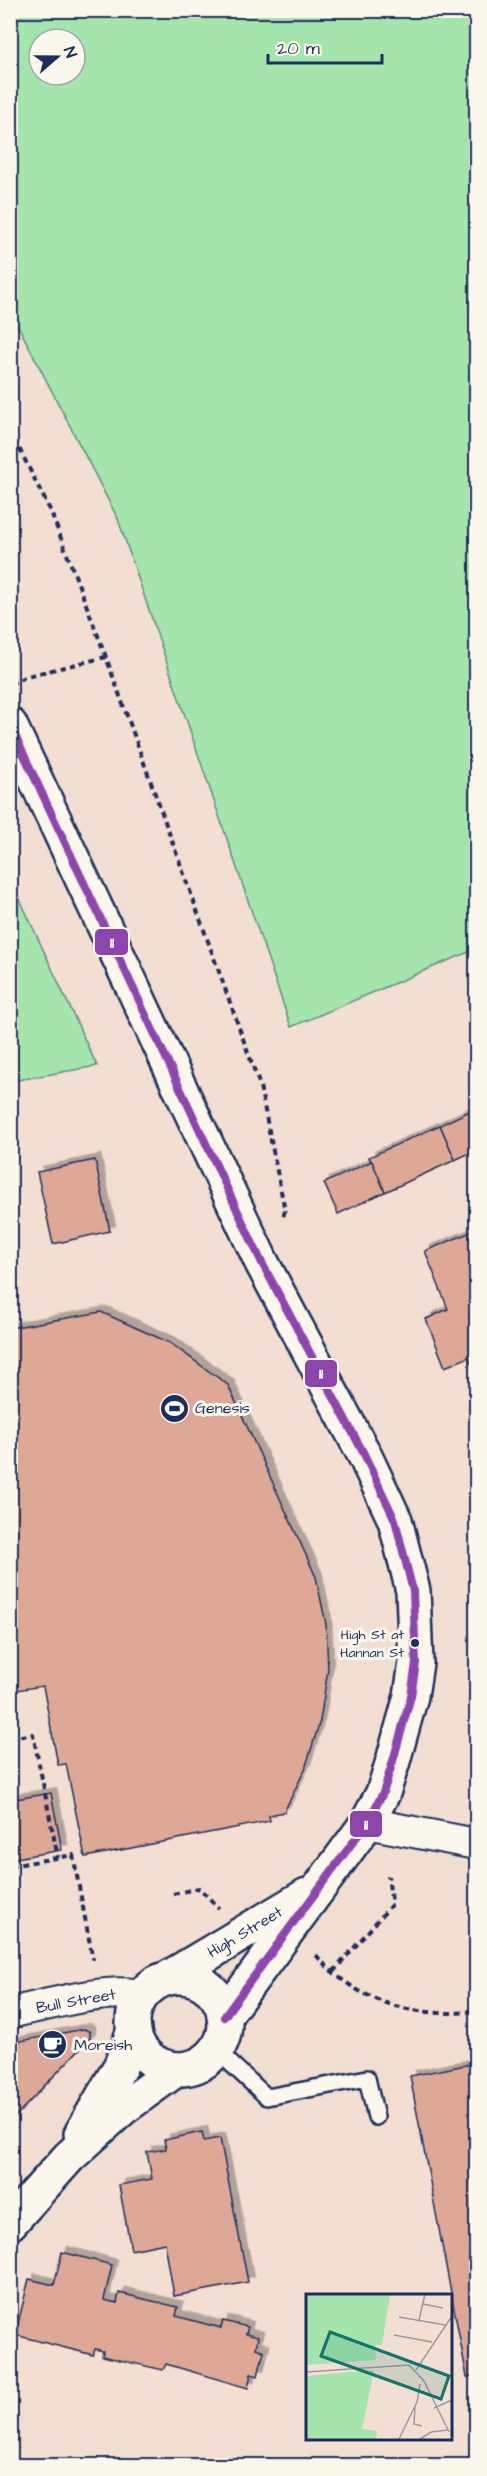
<svg xmlns="http://www.w3.org/2000/svg" width="487" height="2476" font-family="'Architects Daughter',sans-serif">
	<style>
		.green { fill: #a4e4ad; stroke: #608a86; stroke-width: 1.5; fill-rule: evenodd }
		.building { fill: #dfa896; stroke: #1b2f5e; stroke-width: 1.5; filter: url(#shadow) }
		.lines { fill: none; stroke-linecap: round; stroke-linejoin: round }
		.service-casing { stroke: #1b2f5e; stroke-width: 20 }
		.minor-casing { stroke: #1b2f5e; stroke-width: 34 }
		.secondary-casing { stroke: #1b2f5e; stroke-width: 38 }
		.path { stroke: #1b2f5e; stroke-width: 4; stroke-dasharray: 6 4.5; stroke-linecap: butt }
		.service { stroke: #fbf7ec; stroke-width: 15 }
		.minor { stroke: #fbf7ec; stroke-width: 30 }
		.secondary { stroke: #fbf7ec; stroke-width: 33 }
		.bus-1-casing { stroke: #fbf7ec; stroke-width: 12 }
		.bus-1 { stroke: #8e44ad; stroke-width: 8 }
		.bus-dot { fill: #1b2f5e; stroke: #fbf7ec; stroke-width: 2 }
		.labels { text-anchor: middle; dominant-baseline: central; stroke-width: 6; stroke-linejoin: round; paint-order: stroke }
		.bus-label { font-size: 14px; fill: #1b2f5e; stroke: #fbf7ec; text-anchor: end }
		.poi-label { font-size: 16px; fill: #1b2f5e; stroke: #fbf7ec; text-anchor: start }
		.street-label { font-size: 16px; fill: #1b2f5e; stroke: #fbf7ec }
		.inset-road { fill: none; stroke: #9d99a4; stroke-width: 1.5 }
		.view { fill: #0f766e; fill-opacity: 0.15; stroke: #0f766e; stroke-width: 3 }
		.inset-edge { fill: none; stroke: #1b2f5e; stroke-width: 3 }
		.line-badge { stroke: #fbf7ec; stroke-width: 2 }
		.badge-label { font-size: 16px; text-anchor: middle; font-weight: bold; fill: #fff }
	</style>
	<defs>
		<filter id="shadow"><feDropShadow dx="5.5" dy="-5.5" stdDeviation="0" flood-color="#0004"/></filter>
	</defs>
	<rect width="100%" height="100%" fill="#f3dfd2"/>
	<filter id="ink" filterUnits="userSpaceOnUse"><feTurbulence type="fractalNoise" baseFrequency=".0167" numOctaves="2"/><feDisplacementMap in="SourceGraphic" scale="12" xChannelSelector="R" yChannelSelector="G"/><feConvolveMatrix kernelMatrix="1 2 1 2 8 2 1 2 1" color-interpolation-filters="sRGB"/></filter>
	<g filter="url(#ink)">
		<g class="green">
			<path d="M11 10 476 11V949L291 1027 118 519 11 312ZM39 39H75V75H39Z"/>
			<path d="M10 880H11L97 1066 11 1081Z"/>
		</g>
		<g class="building">
			<path d="M476 1108V1150L455 1160 440 1125Z"/>
			<path d="M440 1125 455 1160 385 1192 369 1157Z"/>
			<path d="M95 1160 110 1231 53 1244 37 1172Z"/>
			<path d="M372 1161 385 1192 338 1214 324 1183Z"/>
			<path d="M476 1230V1376L469 1357 445 1367 426 1319 448 1309 425 1251Z"/>
			<path d="M101 1312 170 1343 228 1385 316 1577 326 1624 328 1669 320 1721 305 1769 284 1812 269 1815 270 1821 85 1857 66 1764 58 1765 43 1686 10 1691V1328Z"/>
			<path d="M51 1793 62 1850 10 1859V1800Z"/>
			<path d="M84 2029 90 2032V2038L10 2122V2043Z"/>
			<path d="M476 2063V2375L467 2377 410 2076Z"/>
			<path d="M202 2132 204 2141 220 2138 248 2282 174 2296 165 2243 131 2250 119 2185 152 2179 147 2152 166 2149 164 2140Z"/>
			<path d="M62 2252 112 2265 104 2300 117 2303 119 2293 178 2307 176 2316 221 2328 223 2321 248 2327 246 2334 258 2337 256 2348 264 2351 258 2376 251 2374 248 2388 166 2364 163 2370 102 2356 103 2351 95 2349 93 2355 15 2335 29 2279 54 2285Z"/>
		</g>
		<g class="lines">
			<defs>
				<path id="service" d="M216 2050 267 2097 367 2078 376 2117"/>
				<g id="minor">
					<path d="M367 1823 476 1844"/>
					<path d="M10 2013C43 2006 112 1986 142 1996"/>
				</g>
				<g id="secondary">
					<path d="M10 725 262 1263 364 1454 395 1520 413 1591 416 1663 411 1696 393 1761 383 1793 367 1823 224 2017"/>
					<circle cx="179" cy="2023" r="46"/>
					<path d="M168 1978 307 1895"/>
					<path d="M81 2134 121 2065 134 2030"/>
					<path d="M10 2223 69 2157 122 2109 177 2069"/>
				</g>
			</defs>
			<use href="#service" class="service-casing"/>
			<use href="#minor" class="minor-casing"/>
			<use href="#secondary" class="secondary-casing"/>
			<g class="path">
				<path d="M10 430 51 512 106 657 260 1086 285 1211 282 1219"/>
				<path d="M10 684 27 676 106 657"/>
				<path d="M10 1738 33 1734 58 1858"/>
				<path d="M10 1866 73 1855 93 1960"/>
				<path d="M173 1894 199 1888 219 1908"/>
				<path d="M316 1955C357 2003 416 2019 476 2011"/>
				<path d="M333 1972 392 1904 388 1876"/>
			</g>
			<use href="#service" class="service"/>
			<use href="#minor" class="minor"/>
			<use href="#secondary" class="secondary"/>
			<defs>
				<path id="bus-1" d="M10 725 262 1263 364 1454 395 1520 413 1591 416 1663 411 1696 393 1761 383 1793 367 1823 224 2017"/>
			</defs>
			<use href="#bus-1" class="bus-1-casing"/>
			<use href="#bus-1" class="bus-1"/>
		</g>
	</g>
	<defs>
		<symbol id="stadium-disc" viewBox="-11 -11 22 22"><circle r="9.5" fill="#1b2f5e" stroke="#fbf7ec"/><path d="M0-5a6.5 5 0 1 0 0 10a6.5 5 0 1 0 0-10ZM-3.5-1.8h7v3.6h-7Z" fill="#fff"/></symbol>
		<symbol id="cafe-disc" viewBox="-11 -11 22 22"><circle r="9.5" fill="#1b2f5e" stroke="#fbf7ec"/><path d="M-5.5-4.5H6V0H3Q3 3.5 0 3.5H-2.5Q-5.5 3.5-5.5 0ZM3-3.2v2h1.7v-2ZM-6 4.5H4V6H-6Z" fill="#fff"/></symbol>
	</defs>
	<g fill-rule="evenodd">
		<use href="#stadium-disc" x="158" y="1392" width="33" height="33"/>
		<use href="#cafe-disc" x="36" y="2028" width="33" height="33"/>
	</g>
	<circle class="bus-dot" cx="415" cy="1643" r="5"/>
	<g class="labels">
		<g class="bus-label">
			<text x="404" y="1635">High St at<tspan x="404" dy="18">Hannan St</tspan></text>
		</g>
		<g class="poi-label">
			<text x="195" y="1408">Genesis</text>
			<text x="74" y="2045">Moreish</text>
		</g>
		<g class="street-label">
			<text transform="translate(245 1932) rotate(-31)">High Street</text>
			<text transform="translate(76 2001) rotate(-10)">Bull Street</text>
		</g>
	</g>
	<g transform="translate(306 2294)">
		<rect width="146" height="146" fill="#f3dfd2"/>
		<path d="M0 0H84L76 51H69L70 66 0 71ZM68 76 56 135 71 137 70 145H0V82Z" fill="#a4e4ad"/>
		<path class="inset-road" d="M117 10 137 14M93 23 139 31M113 26 119 0M88 41 126 48M110 76 146 22M0 78 103 71 118 87 143 138M109 113 108 130 116 132M128 114 146 106M93 145 111 108 114 90M114 145 125 138 142 136"/>
		<path class="view" d="M24 38 143 82 135 105 15 62Z"/>
		<rect width="146" height="146" class="inset-edge"/>
	</g>
	<g class="line-badge">
		<rect x="94" y="928" width="35" height="28" rx="6" fill="#8e44ad"/>
		<rect x="304" y="1359" width="34" height="29" rx="6" fill="#8e44ad"/>
		<rect x="349" y="1810" width="34" height="28" rx="6" fill="#8e44ad"/>
	</g>
	<g class="badge-label">
		<text x="112" y="948">11</text>
		<text x="321" y="1379">11</text>
		<text x="366" y="1830">11</text>
	</g>
	<rect width="487" height="2476" fill="none" stroke="#fbf7ec" stroke-width="36"/>
	<rect x="18" y="18" width="451" height="2440" fill="none" stroke="#1b2f5e" stroke-width="2" filter="url(#ink)"/>
	<g transform="translate(57 57) rotate(70)"><circle r="28" fill="#fbf7ec" stroke="#a1a7b3" stroke-width="1.5"/>
	<path d="M0-4.5L10 22L0 15L-10 22Z" fill="#1b2f5e"/>
	<text y="-9" font-size="16" font-weight="bold" text-anchor="middle" fill="#1b2f5e">N</text>
	</g>
	<path d="M268 54v9h114v-9" fill="none" stroke="#1b2f5e" stroke-width="3"/>
	<text x="277" y="54" font-size="18" fill="#1b2f5e" stroke="#fbf7ec" stroke-width="4.5" paint-order="stroke">20 m</text>
</svg>
